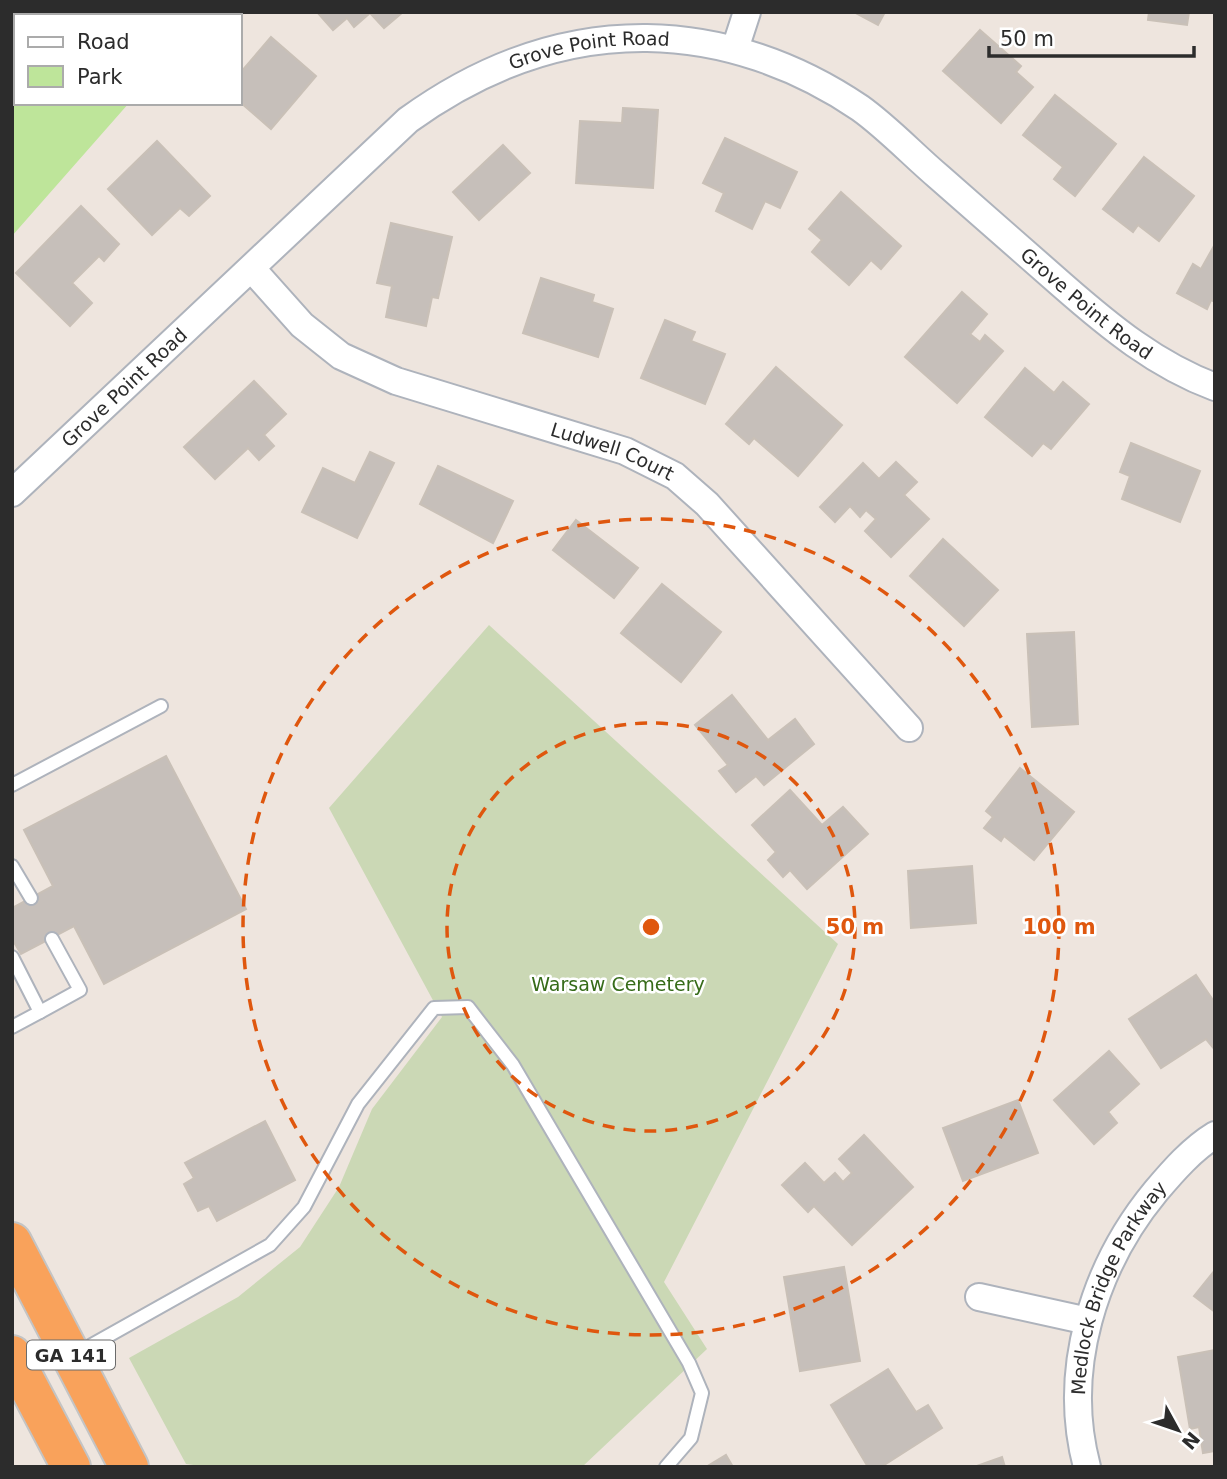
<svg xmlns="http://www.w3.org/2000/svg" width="1227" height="1479" font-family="'DejaVu Sans',sans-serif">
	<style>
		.education { fill: #efdfcd }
		.green { fill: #bee59a }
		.cemetery { fill: #cbd8b5 }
		.building { fill: #c6bfba; stroke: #c9c0b7; stroke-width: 2 }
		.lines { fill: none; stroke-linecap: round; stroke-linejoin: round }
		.service-casing { stroke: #aeb3bc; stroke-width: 16 }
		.minor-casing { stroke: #aeb3bc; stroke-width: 30 }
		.trunk-casing { stroke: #c4c4c4; stroke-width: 42 }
		.service { stroke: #fff; stroke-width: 12 }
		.minor { stroke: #fff; stroke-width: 26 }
		.trunk { stroke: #f9a25b; stroke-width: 38 }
		.ring { fill: none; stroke: #df570e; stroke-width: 3.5; stroke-dasharray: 12 9 }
		.labels { text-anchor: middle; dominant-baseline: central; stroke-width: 5; stroke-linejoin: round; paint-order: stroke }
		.shield { fill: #fff; stroke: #6b6b6b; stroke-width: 2 }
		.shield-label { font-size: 18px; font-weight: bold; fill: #2c2c2c }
		.street-label { font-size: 19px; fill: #2c2c2c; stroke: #fff }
		.park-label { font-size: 19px; fill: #366b19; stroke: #fff }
		.centre { fill: #df570e; stroke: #fff; stroke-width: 3.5 }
		.ring-label { font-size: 21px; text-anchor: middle; font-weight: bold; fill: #df570e; stroke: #fff; stroke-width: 5; stroke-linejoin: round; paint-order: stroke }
	</style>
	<rect width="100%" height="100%" fill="#eee5de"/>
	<path class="education" d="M12 12H57L54 16H16V50L12 53Z"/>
	<g class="green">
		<path d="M57 12H215L210 16H54Z"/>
		<path d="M16 50V103H129L12 236V53Z"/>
	</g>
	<path class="cemetery" d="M489 625 838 944 664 1282 707 1349 582 1467H208L186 1464 129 1358 238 1297 300 1247 339 1187 372 1109 442 1017 329 808Z"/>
	<g class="building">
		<path d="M317 12H403L384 28 370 13 354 27 347 18 333 30Z"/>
		<path d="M854 12H885L878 25Z"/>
		<path d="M1149 12H1189L1187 25 1148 20Z"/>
		<path d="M980 30 1021 66 1016 72 1033 87 1001 123 943 71Z"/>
		<path d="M271 37 316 76 271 129 240 102V73Z"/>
		<path d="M1055 95 1116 144 1075 196 1054 179 1063 167 1023 135Z"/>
		<path d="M623 108 658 110 653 188 576 183 580 121 622 123Z"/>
		<path d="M725 138 797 172 780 208 765 201 752 229 716 211 724 193 703 183Z"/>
		<path d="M157 141 210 196 189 216 180 208 152 235 108 189Z"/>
		<path d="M503 145 530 173 479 220 453 192Z"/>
		<path d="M1144 157 1194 196 1159 241 1138 225 1133 232 1103 209Z"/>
		<path d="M841 192 901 246 881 269 871 260 849 285 812 252 822 240 809 229Z"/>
		<path d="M81 206 119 244 104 261 99 256 72 283 92 303 70 326 16 273Z"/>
		<path d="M391 223 452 237 438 298 432 297 426 326 386 317 392 286 377 283Z"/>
		<path d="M1215 244V302L1211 300 1207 309 1177 293 1193 264 1201 269Z"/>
		<path d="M541 278 594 295 592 302 613 309 598 357 523 333Z"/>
		<path d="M962 292 987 314 970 334 980 342 985 335 1003 351 957 403 905 357Z"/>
		<path d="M665 320 695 332 691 341 725 354 705 404 641 378Z"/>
		<path d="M776 367 842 425 798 476 754 438 749 444 726 424Z"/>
		<path d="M1025 368 1054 393 1063 382 1089 404 1051 449 1043 443 1032 456 985 417Z"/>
		<path d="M254 381 286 414 264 435 274 446 259 460 248 448 215 479 184 447Z"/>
		<path d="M1131 443 1200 471 1180 522 1122 499 1130 476 1120 472Z"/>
		<path d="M370 452 394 463 357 538 302 512 323 468 355 483Z"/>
		<path d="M896 462 917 482 904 495 929 519 891 557 865 531 876 519 866 510 860 517 850 506 835 522 820 507 863 463 879 479Z"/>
		<path d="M438 466 513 501 493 543 420 504Z"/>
		<path d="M576 520 638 568 614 598 553 550Z"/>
		<path d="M943 539 998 590 964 626 910 576Z"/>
		<path d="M662 584 721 632 681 682 621 633Z"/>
		<path d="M1074 632 1078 724 1032 727 1027 634Z"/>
		<path d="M732 695 768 740 795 719 814 744 764 785 756 776 736 792 719 771 728 765 695 725Z"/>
		<path d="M166 756 246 909 104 984 74 926 21 954 12 939V908L53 886 24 830Z"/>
		<path d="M1020 768 1074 812 1034 860 1004 836 1001 841 984 828 993 817 986 811Z"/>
		<path d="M790 790 822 825 843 807 868 834 807 889 790 870 783 877 768 860 776 852 752 825Z"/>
		<path d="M972 866 976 923 911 928 908 871Z"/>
		<path d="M1196 975 1215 1003V1050L1206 1039 1161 1068 1129 1019Z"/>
		<path d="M1109 1051 1139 1084 1108 1112 1117 1123 1094 1144 1054 1100Z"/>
		<path d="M1018 1100 1038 1153 963 1181 943 1128Z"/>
		<path d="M265 1121 295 1180 217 1221 209 1206 198 1211 184 1184 194 1178 185 1163Z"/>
		<path d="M864 1135 913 1187 852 1245 814 1206 808 1212 782 1185 805 1163 824 1183 835 1173 843 1182 852 1173 839 1159Z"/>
		<path d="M844 1267 860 1361 800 1371 784 1277Z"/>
		<path d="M1215 1270V1312L1194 1296Z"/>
		<path d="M1215 1350V1451L1203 1453 1199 1427 1190 1429 1178 1357Z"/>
		<path d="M888 1369 916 1412 928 1405 942 1428 881 1467H868L831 1405Z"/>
		<path d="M726 1455 733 1467H706Z"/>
		<path d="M1002 1457 1005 1467H974Z"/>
	</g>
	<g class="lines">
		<defs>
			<g id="service">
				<path d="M12 785 161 706"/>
				<path d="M12 866 31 898"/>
				<path d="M12 957 40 1012 12 1027"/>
				<path d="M40 1012 80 990 52 939"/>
				<path d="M74 1355 270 1245 304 1207 358 1104 434 1008 468 1007 513 1065 689 1363 702 1393 691 1438 666 1467"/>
			</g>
			<g id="minor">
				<path d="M735 49 747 12"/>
				<path id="s1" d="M252 269 302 325 341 356 396 381 625 451 675 476 707 504 909 728"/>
				<path id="s2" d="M12 493 408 120C480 68 558 37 647 38 723 39 797 65 860 108 888 128 913 155 939 177 980 213 1021 249 1062 285 1110 327 1156 365 1215 387"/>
				<path d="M979 1297 1088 1321"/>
				<path id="s3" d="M1087 1467C1061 1370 1094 1266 1156 1191 1173 1171 1192 1149 1215 1135"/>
			</g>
			<g id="trunk">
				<path d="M12 1242 129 1467"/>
				<path d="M12 1355 71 1467"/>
			</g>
		</defs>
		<use href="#service" class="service-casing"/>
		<use href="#minor" class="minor-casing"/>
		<use href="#trunk" class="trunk-casing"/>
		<use href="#service" class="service"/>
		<use href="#minor" class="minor"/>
		<use href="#trunk" class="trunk"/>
	</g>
	<g class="ring">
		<circle cx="651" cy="927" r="204"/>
		<circle cx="651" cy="927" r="408"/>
	</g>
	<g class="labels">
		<rect class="shield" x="27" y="1340.5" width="88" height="29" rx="5"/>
		<g class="shield-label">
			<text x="71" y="1355">GA 141</text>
		</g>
		<g class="street-label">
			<text stroke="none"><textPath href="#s2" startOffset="742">Grove Point Road</textPath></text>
			<text stroke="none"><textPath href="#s2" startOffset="1328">Grove Point Road</textPath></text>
			<text stroke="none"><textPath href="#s2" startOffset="154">Grove Point Road</textPath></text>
			<text stroke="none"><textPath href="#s1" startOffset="413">Ludwell Court</textPath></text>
			<text stroke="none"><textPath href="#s3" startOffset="189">Medlock Bridge Parkway</textPath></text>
		</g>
		<g class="park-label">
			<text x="618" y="984">Warsaw Cemetery</text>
		</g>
	</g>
	<circle cx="651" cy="927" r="10" class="centre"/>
	<g class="ring-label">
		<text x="855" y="934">50 m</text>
		<text x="1059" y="934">100 m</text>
	</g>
	<rect width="1227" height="1479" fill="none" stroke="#2c2c2c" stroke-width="28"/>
	<rect x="14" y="14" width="228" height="91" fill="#ffffff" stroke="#ababab" stroke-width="2"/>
	<rect x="28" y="37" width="35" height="10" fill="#ffffff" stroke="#ababab" stroke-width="2"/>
	<text x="77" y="49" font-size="21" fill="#2c2c2c">Road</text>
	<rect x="28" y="66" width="35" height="21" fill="#bee59a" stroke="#ababab" stroke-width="2"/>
	<text x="77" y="84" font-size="21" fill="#2c2c2c">Park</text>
	<g transform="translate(1178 1430) rotate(130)" stroke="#ffffff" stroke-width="5" paint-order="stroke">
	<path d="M0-5L12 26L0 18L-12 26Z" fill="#2c2c2c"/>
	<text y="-10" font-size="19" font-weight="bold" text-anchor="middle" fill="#2c2c2c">N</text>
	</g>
	<path d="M989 46v10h205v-10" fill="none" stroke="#2c2c2c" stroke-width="3.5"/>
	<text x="1000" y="46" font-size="21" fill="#2c2c2c" stroke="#ffffff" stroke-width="5" paint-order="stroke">50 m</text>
</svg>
